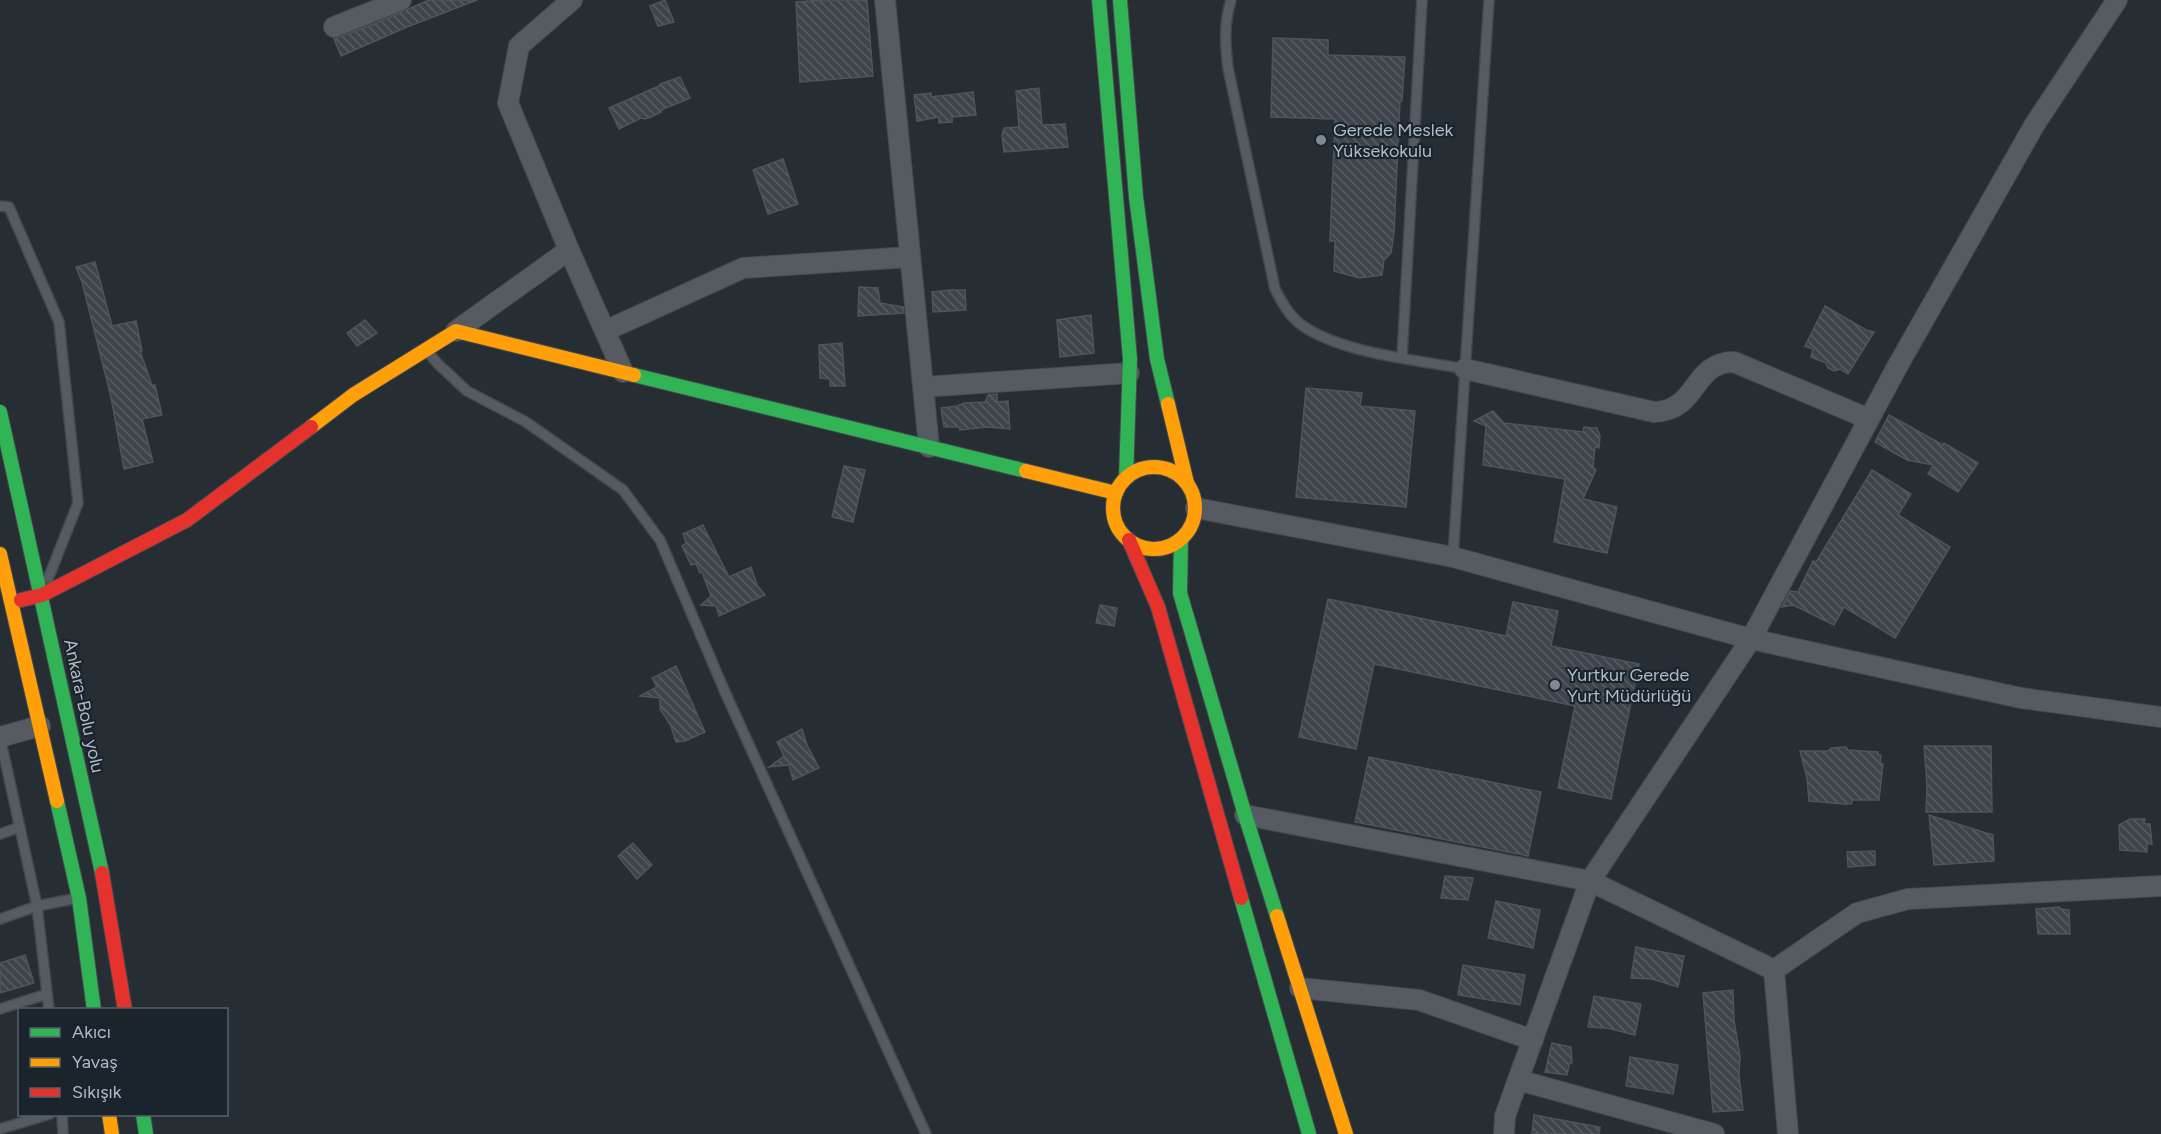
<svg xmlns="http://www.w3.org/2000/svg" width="2161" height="1134" font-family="Figtree,sans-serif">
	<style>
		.building { fill: url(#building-back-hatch); stroke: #4e545b; stroke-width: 1.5 }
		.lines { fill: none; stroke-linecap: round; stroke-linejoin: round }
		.lane-casing { stroke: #44494e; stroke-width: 12 }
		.street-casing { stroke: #44494e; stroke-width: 22 }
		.fast-casing { stroke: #44494e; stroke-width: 16 }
		.slow-casing { stroke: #44494e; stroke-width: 16 }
		.jam-casing { stroke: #44494e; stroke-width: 16 }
		.lane { stroke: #565b61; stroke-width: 9 }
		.street { stroke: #565b61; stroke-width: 20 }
		.fast { stroke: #30b455; stroke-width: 14 }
		.slow { stroke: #ff9f0a; stroke-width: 14 }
		.jam { stroke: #e5322d; stroke-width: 14 }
		.poi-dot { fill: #7f8992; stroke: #1a242d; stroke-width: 2 }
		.labels { text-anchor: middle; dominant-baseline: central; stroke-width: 4.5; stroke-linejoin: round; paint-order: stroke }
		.poi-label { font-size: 18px; fill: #afbac5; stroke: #1a242d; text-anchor: start }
		.street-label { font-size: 18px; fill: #afbac5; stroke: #1a242d }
	</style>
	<defs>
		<pattern id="building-back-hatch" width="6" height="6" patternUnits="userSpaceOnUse" patternTransform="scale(1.5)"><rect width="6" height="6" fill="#3e4449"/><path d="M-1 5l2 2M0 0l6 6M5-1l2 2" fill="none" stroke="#575d62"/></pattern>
	</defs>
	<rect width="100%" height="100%" fill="#262d33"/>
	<g class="building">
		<path d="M429 0H477L407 27 341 56 334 39 376 23Z"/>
		<path d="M665 0 674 22 658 26 650 6Z"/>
		<path d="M823 0H867L873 76 800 82 796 2Z"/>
		<path d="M1273 38 1328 40V55L1405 57 1402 101H1400L1394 233 1391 253 1384 260 1382 275 1359 278 1334 271 1335 241H1330L1335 119 1271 117Z"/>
		<path d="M680 77 690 98 661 110V112L651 117 645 119 641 118 619 129 609 108 659 86 660 84Z"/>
		<path d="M1039 88 1042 125 1065 124 1068 147 1004 152 1002 135 1004 128 1019 127 1016 91Z"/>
		<path d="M973 92 976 115 952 117V122L939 123V117L917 121 914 95 931 93V97Z"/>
		<path d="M783 159 798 204 768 214 753 170Z"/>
		<path d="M95 262 112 326 136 321 142 351H140L152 385H155L162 415 142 419 153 462 124 469 111 397 82 282 76 267Z"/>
		<path d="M859 287 878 288 880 303 903 307 904 313 858 316Z"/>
		<path d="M951 290H965L966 310 933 312 932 292Z"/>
		<path d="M1825 306 1866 330 1874 332 1848 374 1840 369 1834 371 1828 368 1826 363 1811 357 1813 349 1805 346Z"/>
		<path d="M1091 315 1094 353 1060 357 1057 320Z"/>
		<path d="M365 320 377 333 357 346 347 333Z"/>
		<path d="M842 343 845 386H830V379L820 378 819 345Z"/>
		<path d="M1306 388 1362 393 1360 406 1415 411 1406 507 1296 497Z"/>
		<path d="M997 394V402L1008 401 1010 429 987 427 960 430 959 427H944L941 408 957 406 964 403 985 402 988 395Z"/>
		<path d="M1493 411 1504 423 1583 432 1584 427 1597 428 1600 436 1599 448 1595 447 1593 467 1596 470 1583 499 1617 507 1607 553 1554 542 1565 479 1483 465 1486 426 1474 421Z"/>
		<path d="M1889 415 1943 445 1944 443 1978 463 1958 492 1928 474 1933 465 1907 460 1875 442Z"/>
		<path d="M844 466 865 470 853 522 832 517Z"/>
		<path d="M1872 470 1911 494 1898 515 1950 547 1895 638 1844 607 1834 625 1793 605 1782 607 1790 591 1798 592 1813 561 1816 562Z"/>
		<path d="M703 525 729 577 751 567 757 585 765 595 719 616 716 606 701 605 711 596 702 572 700 573 696 564 691 565 682 546 686 543 683 534Z"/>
		<path d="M1328 599 1506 636 1513 602 1558 611 1551 646 1639 664 1611 799 1558 788 1575 706 1374 664 1356 749 1299 737Z"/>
		<path d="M1100 605 1117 608 1114 626 1096 623Z"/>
		<path d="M676 666 705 732 685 741 676 742 671 726 660 709V698L640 696 657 687 652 678Z"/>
		<path d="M802 729 807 745 819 768 793 780 789 765 769 767 784 756 777 742Z"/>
		<path d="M1924 746H1991L1992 812H1926L1927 786Z"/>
		<path d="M1846 747 1848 750 1878 752V755H1881L1880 763 1883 764 1879 800H1853L1851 804H1844L1809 801 1807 778 1800 751H1828L1831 748Z"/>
		<path d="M1369 757 1541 792 1528 856 1355 822Z"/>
		<path d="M1929 815 1993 835 1994 861 1934 865Z"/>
		<path d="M2130 819H2145L2144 824H2150L2152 844H2147V852L2120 850 2119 825Z"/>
		<path d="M633 843 652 865 637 879 618 856Z"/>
		<path d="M1875 851V865L1848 867 1847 852Z"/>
		<path d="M1445 876 1473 878 1468 900 1441 898Z"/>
		<path d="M1496 901 1540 910 1533 948 1488 938Z"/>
		<path d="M2059 907 2061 909 2069 910 2070 934H2038L2036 909Z"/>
		<path d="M1636 947 1684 956 1678 987 1652 979 1631 978Z"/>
		<path d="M25 955 34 983 0 993V963Z"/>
		<path d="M1463 965 1525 975 1520 1005 1458 995Z"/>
		<path d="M1733 990 1734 1020 1740 1056 1739 1075 1743 1110 1713 1112 1703 993Z"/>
		<path d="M1594 996 1641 1004 1635 1035 1607 1028 1588 1027Z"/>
		<path d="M1552 1043 1571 1047 1572 1063 1569 1064 1567 1075 1545 1072Z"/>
		<path d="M1630 1057 1678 1065 1673 1094 1626 1086Z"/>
		<path d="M1534 1115 1600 1127 1599 1134H1532Z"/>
	</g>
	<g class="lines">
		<defs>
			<g id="lane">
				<path d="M1231 0C1224 23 1225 44 1228 68L1275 289C1282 302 1288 314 1299 323 1337 353 1418 360 1465 369"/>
				<path d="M0 206 9 207 59 322 78 503 48 579"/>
				<path d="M428 352 437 363 467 391 526 422 623 490 660 540 725 692 926 1134"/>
				<path d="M1402 357 1422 0"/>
				<path d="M1453 557 1489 0"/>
				<path d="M0 737 37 906 49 1010"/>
				<path d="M0 834 20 827"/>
				<path d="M0 919 37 906 73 899"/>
				<path d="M0 1009 47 994"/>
				<path d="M62 1114 63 1134"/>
				<path d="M0 1129 50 1114"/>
			</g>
			<g id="street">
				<path d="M885 0 929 447"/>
				<path d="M2117 0 2035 124 1897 367 1751 639 2021 698 2161 717"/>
				<path d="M334 27 401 0"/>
				<path d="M569 250 623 372"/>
				<path d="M456 331 569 250 508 103 519 46 572 0"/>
				<path d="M605 331 743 268 910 257"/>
				<path d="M1465 369 1654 412C1700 410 1691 362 1734 362L1869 419"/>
				<path d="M923 387 1129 373"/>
				<path d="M1196 508 1453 557 1751 639 1590 881 1505 1116 1504 1134"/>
				<path d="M0 737 40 726"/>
				<path d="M1245 815 1590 881 1774 970 1788 1134"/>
				<path d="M1774 970 1857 913 1908 899 2161 886"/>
				<path d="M1300 988 1419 1000 1533 1040"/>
				<path d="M1518 1080 1714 1134"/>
			</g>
			<g id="fast">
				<path d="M1099 0 1130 359 1126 478"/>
				<path d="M1120 0 1136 197 1157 359 1168 404"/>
				<path d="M634 375 1026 471"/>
				<path d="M0 412 102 873"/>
				<path d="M1181 540 1180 593 1245 815 1277 916"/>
				<path d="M57 801 79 898 94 1010"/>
				<path d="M1241 898 1309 1134"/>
				<path d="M143 1114 146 1134"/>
			</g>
			<g id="slow">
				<path d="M1168 404 1187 483"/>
				<path d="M311 427 353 395 456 331 634 375"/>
				<circle cx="1154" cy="508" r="41"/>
				<path d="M1026 471 1116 493"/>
				<path d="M0 554 57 801"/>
				<path d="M1277 916 1346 1134"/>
				<path d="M109 1114 112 1134"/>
			</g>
			<g id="jam">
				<path d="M1129 540 1158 607 1241 898"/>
				<path d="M21 600 42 595 187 520 311 427"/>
				<path d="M102 873 125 1010"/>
			</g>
		</defs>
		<use href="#lane" class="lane-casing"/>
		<use href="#street" class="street-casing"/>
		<use href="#fast" class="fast-casing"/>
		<use href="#slow" class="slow-casing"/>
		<use href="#jam" class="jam-casing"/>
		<use href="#lane" class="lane"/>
		<use href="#street" class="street"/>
		<use href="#fast" class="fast"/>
		<use href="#slow" class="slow"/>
		<use href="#jam" class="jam"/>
	</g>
	<g class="poi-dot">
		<circle cx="1321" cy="140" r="6"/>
		<circle cx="1555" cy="685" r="6"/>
	</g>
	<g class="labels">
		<g class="poi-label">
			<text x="1333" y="130">Gerede Meslek<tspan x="1333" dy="21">Yüksekokulu</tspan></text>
			<text x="1567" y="675">Yurtkur Gerede<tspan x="1567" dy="21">Yurt Müdürlüğü</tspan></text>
		</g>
		<g class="street-label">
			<text transform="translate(84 706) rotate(78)">Ankara-Bolu yolu</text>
		</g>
	</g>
	<rect x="18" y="1008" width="210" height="108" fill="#1a242d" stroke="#56606a" stroke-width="1.5"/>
	<rect x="30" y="1028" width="30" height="9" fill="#30b455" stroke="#56606a" stroke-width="1.5"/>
	<text x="72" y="1038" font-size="18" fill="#afbac5">Akıcı</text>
	<rect x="30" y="1058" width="30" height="9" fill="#ff9f0a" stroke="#56606a" stroke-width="1.5"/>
	<text x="72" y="1068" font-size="18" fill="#afbac5">Yavaş</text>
	<rect x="30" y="1088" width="30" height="9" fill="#e5322d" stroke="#56606a" stroke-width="1.5"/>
	<text x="72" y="1098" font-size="18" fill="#afbac5">Sıkışık</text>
</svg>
